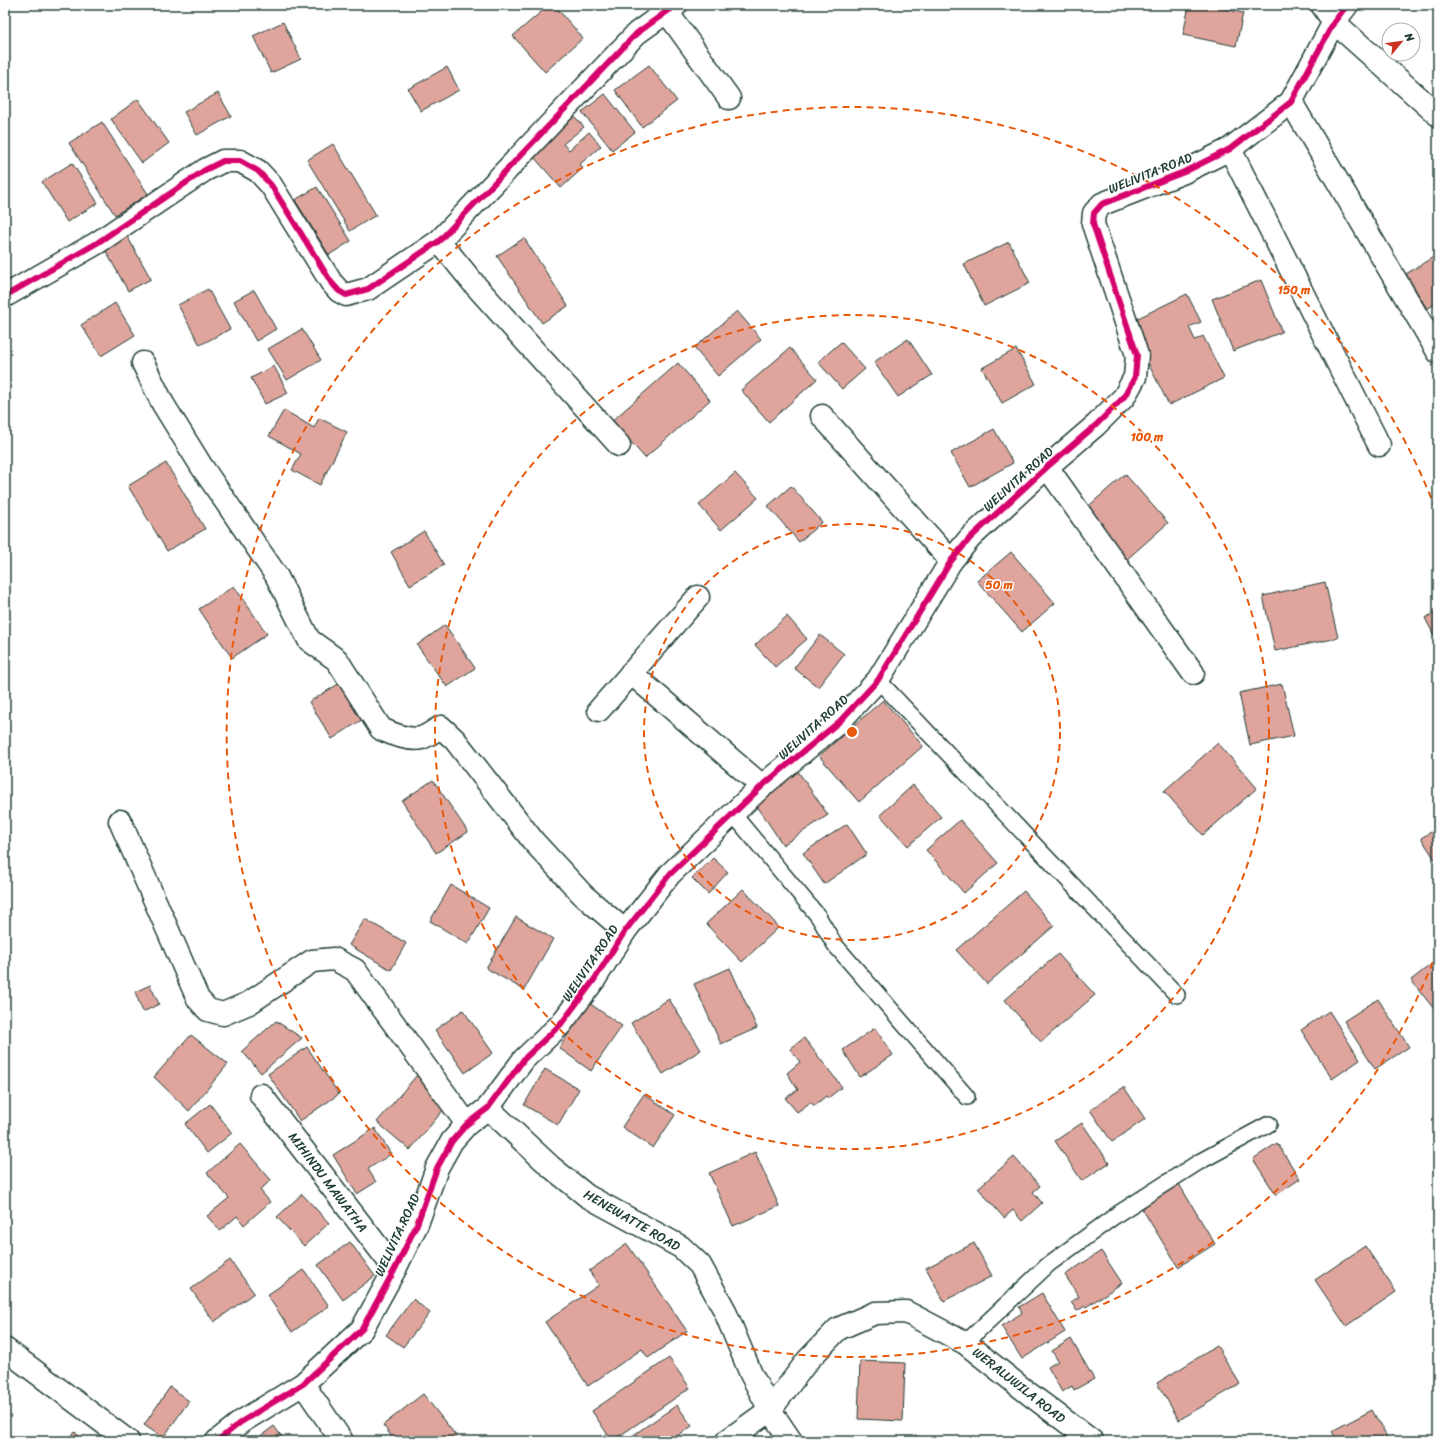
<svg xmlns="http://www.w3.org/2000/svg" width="1443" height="1446" font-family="Sriracha,sans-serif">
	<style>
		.building { fill: #dfa59d; stroke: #1f3d34 }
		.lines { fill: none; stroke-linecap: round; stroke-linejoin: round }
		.service-casing { stroke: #1f3d34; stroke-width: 18 }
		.minor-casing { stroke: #1f3d34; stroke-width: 25 }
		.tertiary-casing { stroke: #1f3d34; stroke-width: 25 }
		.service { stroke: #fff; stroke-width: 15 }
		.minor { stroke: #fff; stroke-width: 22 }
		.tertiary { stroke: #fff; stroke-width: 22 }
		.cycleway-casing { stroke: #fff; stroke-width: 8 }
		.cycleway { stroke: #d6006c; stroke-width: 6 }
		.ring { fill: none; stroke: #e8590c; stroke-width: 2; stroke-dasharray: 7 5 }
		.labels { text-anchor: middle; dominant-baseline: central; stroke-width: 3; stroke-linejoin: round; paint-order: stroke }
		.street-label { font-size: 13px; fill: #1f3d34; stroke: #fff }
		.centre { fill: #e8590c; stroke: #fff; stroke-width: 2 }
		.ring-label { font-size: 12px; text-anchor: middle; font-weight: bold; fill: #e8590c; stroke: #fff; stroke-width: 3; stroke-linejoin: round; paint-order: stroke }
	</style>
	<rect width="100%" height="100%" fill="#fff"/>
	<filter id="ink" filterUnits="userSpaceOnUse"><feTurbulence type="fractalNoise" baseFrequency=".025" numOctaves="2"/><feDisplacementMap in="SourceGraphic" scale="8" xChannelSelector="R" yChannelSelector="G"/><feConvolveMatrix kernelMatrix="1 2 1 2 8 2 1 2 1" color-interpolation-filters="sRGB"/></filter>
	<g filter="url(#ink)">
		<g class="building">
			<path d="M549 5H554L583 38 545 72 513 36Z"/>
			<path d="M1189 5H1207L1243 13 1236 46 1183 35Z"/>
			<path d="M283 22 301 59 271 73 253 36Z"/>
			<path d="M649 65 677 101 642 127 615 90Z"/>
			<path d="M447 67 459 90 421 111 408 89Z"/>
			<path d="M218 93 231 116 197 135 184 112Z"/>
			<path d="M605 94 635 132 612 150 582 112Z"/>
			<path d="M138 99 169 143 142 163 111 119Z"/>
			<path d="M569 110 584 127 563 144 569 150 589 132 601 146 580 164 583 168 561 188 526 148Z"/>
			<path d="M102 122 148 194 115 215 69 143Z"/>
			<path d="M333 144 376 215 350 231 307 160Z"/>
			<path d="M72 163 98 203 67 222 42 182Z"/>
			<path d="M317 187 351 241 329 255 295 200Z"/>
			<path d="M127 236 151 279 128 291 104 248Z"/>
			<path d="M524 238 568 306 542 323 497 256Z"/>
			<path d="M1009 242 1030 283 984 306 964 264Z"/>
			<path d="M1438 254V302L1427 309 1406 274Z"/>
			<path d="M1261 280 1282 332 1233 351 1212 299Z"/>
			<path d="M208 289 230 329 200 345 178 305Z"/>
			<path d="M254 290 276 329 256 341 234 301Z"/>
			<path d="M1187 294 1201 322 1189 327 1195 340 1203 336 1224 378 1169 405 1128 323Z"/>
			<path d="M115 303 135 335 101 356 81 325Z"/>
			<path d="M737 311 761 339 718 376 694 348Z"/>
			<path d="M302 329 321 360 287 380 268 349Z"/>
			<path d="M908 339 932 375 898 397 874 362Z"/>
			<path d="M841 342 865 369 842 389 818 362Z"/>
			<path d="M790 348 817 379 769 422 741 390Z"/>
			<path d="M1016 349 1036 384 1002 403 982 368Z"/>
			<path d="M678 363 710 400 645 458 612 421Z"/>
			<path d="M274 366 288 393 265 404 251 378Z"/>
			<path d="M284 410 314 428 319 418 347 432 320 485 292 470 301 454 269 436Z"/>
			<path d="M994 429 1013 463 970 487 951 453Z"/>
			<path d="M166 463 205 529 167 551 128 486Z"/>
			<path d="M735 473 758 498 721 530 699 505Z"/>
			<path d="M1125 474 1168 523 1126 560 1083 511Z"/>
			<path d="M791 486 822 522 799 542 768 506Z"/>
			<path d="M424 531 444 565 410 585 391 552Z"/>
			<path d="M1011 552 1055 603 1022 632 977 581Z"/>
			<path d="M1325 582 1338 638 1275 651 1263 596Z"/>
			<path d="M234 586 267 634 232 658 199 609Z"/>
			<path d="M1438 611V643L1425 618Z"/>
			<path d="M787 616 807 639 775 667 755 645Z"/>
			<path d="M445 625 475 668 447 687 417 645Z"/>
			<path d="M820 635 844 654 818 687 794 668Z"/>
			<path d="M340 683 363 719 332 739 309 702Z"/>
			<path d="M1282 684 1294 736 1250 745 1239 693Z"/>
			<path d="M883 700 923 746 859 802 819 756Z"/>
			<path d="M1218 743 1257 788 1203 835 1164 791Z"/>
			<path d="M797 770 828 815 783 845 753 800Z"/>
			<path d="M433 780 468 832 436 853 402 801Z"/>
			<path d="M913 785 941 817 908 846 880 815Z"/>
			<path d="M960 820 998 863 964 893 926 850Z"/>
			<path d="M847 824 867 854 824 884 803 853Z"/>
			<path d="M1438 828V864L1421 838Z"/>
			<path d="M713 858 728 872 708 894 692 878Z"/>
			<path d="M451 885 489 908 468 944 430 921Z"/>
			<path d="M743 889 779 927 742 962 706 924Z"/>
			<path d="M1024 891 1054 926 987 984 956 950Z"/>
			<path d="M516 917 553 939 524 990 486 968Z"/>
			<path d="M365 919 406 943 391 970 349 945Z"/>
			<path d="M1058 954 1095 995 1041 1042 1005 1000Z"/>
			<path d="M1438 959V1014L1411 980Z"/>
			<path d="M730 968 757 1028 721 1044 694 984Z"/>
			<path d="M150 985 159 1004 143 1012 135 992Z"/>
			<path d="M669 999 701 1050 663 1074 631 1023Z"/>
			<path d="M1378 999 1409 1047 1375 1069 1344 1021Z"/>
			<path d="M589 1003 622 1026 591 1071 559 1048Z"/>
			<path d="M463 1010 493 1053 465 1073 435 1030Z"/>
			<path d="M1329 1011 1360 1060 1332 1079 1301 1030Z"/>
			<path d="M276 1021 302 1038 261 1073 242 1051Z"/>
			<path d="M875 1028 893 1055 860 1077 843 1050Z"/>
			<path d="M191 1035 228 1064 189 1111 154 1077Z"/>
			<path d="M804 1038 842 1087 828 1098 826 1096 814 1106 811 1102 797 1112 785 1098 798 1090 787 1073 800 1062 790 1049Z"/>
			<path d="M307 1047 339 1094 300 1121 268 1074Z"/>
			<path d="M545 1069 579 1089 558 1125 524 1105Z"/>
			<path d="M417 1075 450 1102 410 1150 377 1122Z"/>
			<path d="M1124 1087 1145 1119 1112 1142 1090 1110Z"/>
			<path d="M644 1094 675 1115 653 1148 622 1127Z"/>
			<path d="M210 1104 232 1133 207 1153 185 1124Z"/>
			<path d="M1082 1123 1109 1163 1082 1181 1055 1141Z"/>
			<path d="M375 1128 391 1154 368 1169 376 1182 357 1194 333 1155Z"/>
			<path d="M1277 1143 1300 1179 1276 1195 1253 1159Z"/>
			<path d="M240 1144 271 1180 260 1190 270 1202 244 1225 237 1216 220 1231 207 1216 229 1198 207 1173Z"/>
			<path d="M755 1152 779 1206 733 1226 709 1173Z"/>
			<path d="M1014 1157 1040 1186 1033 1192 1042 1203 1022 1221 1013 1210 1004 1218 978 1188Z"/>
			<path d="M1179 1184 1215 1244 1178 1267 1141 1207Z"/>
			<path d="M302 1194 329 1223 304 1246 277 1217Z"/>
			<path d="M350 1242 375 1276 343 1300 318 1265Z"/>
			<path d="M974 1243 992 1276 944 1301 926 1268Z"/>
			<path d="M627 1244 687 1331 648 1358 642 1349 588 1386 545 1322 599 1285 589 1271Z"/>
			<path d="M1365 1246 1396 1292 1346 1326 1315 1280Z"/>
			<path d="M1101 1251 1122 1283 1086 1307 1085 1306 1077 1311 1071 1302 1079 1297 1065 1275Z"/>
			<path d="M230 1260 254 1293 214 1322 191 1289Z"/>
			<path d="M304 1270 329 1306 292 1332 267 1295Z"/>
			<path d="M1042 1293 1065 1332 1022 1359 1001 1326 1022 1313 1019 1307Z"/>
			<path d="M413 1299 430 1313 403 1347 386 1335Z"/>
			<path d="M1071 1339 1094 1379 1074 1390 1072 1386 1062 1392 1048 1367 1058 1361 1052 1351Z"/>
			<path d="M1217 1346 1240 1384 1179 1420 1157 1383Z"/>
			<path d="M669 1358 690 1388 612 1441 592 1411Z"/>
			<path d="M860 1361 905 1363 903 1421 858 1419Z"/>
			<path d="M170 1387 189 1401 163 1438 144 1425Z"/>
			<path d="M423 1394 457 1437 452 1441H395L383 1425Z"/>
			<path d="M677 1405 692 1426 670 1441H635L632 1436Z"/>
			<path d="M1372 1410 1389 1441H1337L1332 1431Z"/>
			<path d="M274 1426 285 1441H254Z"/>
			<path d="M75 1432 84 1441H66Z"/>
			<path d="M916 1435 920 1441H906Z"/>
		</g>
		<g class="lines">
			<defs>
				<g id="service">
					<path d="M878 680 1177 995"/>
					<path d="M733 814 818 916 835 945 967 1097"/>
					<path d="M965 1343 1049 1264 1119 1213 1199 1162 1269 1124"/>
				</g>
				<g id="minor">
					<path d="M1322 5 1334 22 1438 115"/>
					<path d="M667 12 729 98"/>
					<path d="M1291 102 1438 352"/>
					<path d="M1230 149 1379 445"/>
					<path d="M439 241 475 285 619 445"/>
					<path d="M5 296 97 243 205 170 223 161H240L258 171 271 185 331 282 339 291 346 295 368 289 439 241 637 33 676 5"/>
					<path d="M143 363 163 404 202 467 276 575 309 640 337 660 381 729C392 734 409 741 421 738 428 736 435 730 441 727L455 740 534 842 583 895 625 931"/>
					<path d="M822 416 951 561"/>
					<path d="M1047 467 1193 673"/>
					<path d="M631 673 762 786"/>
					<path d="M599 710 698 597"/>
					<path d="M120 821 198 999 208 1010 223 1014 249 1003 312 961 334 959 355 970 467 1124"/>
					<path d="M261 1095 395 1269"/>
					<path d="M488 1108 551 1167 587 1196 681 1247 700 1265 724 1309 751 1374 770 1410 791 1441"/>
					<path d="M5 1349 128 1441"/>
					<path d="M303 1384 342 1441"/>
					<path d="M727 1441 770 1410 808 1360 838 1329 875 1313 906 1312 965 1343 1028 1393 1092 1441"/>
				</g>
				<path id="tertiary" d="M217 1441 241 1422 303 1384 362 1329 395 1269 417 1224 437 1168 452 1141 467 1124 488 1108 524 1059 561 1024 594 980 625 931 670 874 762 786 840 721 878 680 951 561 970 538 1047 467 1096 425 1124 397 1135 377 1137 355 1093 224 1094 213 1102 204 1184 172 1230 149 1291 102 1334 22 1347 5"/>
			</defs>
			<use href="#service" class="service-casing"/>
			<use href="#minor" class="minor-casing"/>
			<use href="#tertiary" class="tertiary-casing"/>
			<use href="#service" class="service"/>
			<use href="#minor" class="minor"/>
			<use href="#tertiary" class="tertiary"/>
			<defs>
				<g id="cycleway">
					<path d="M5 296 97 243 205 170 223 161H240L258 171 271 185 331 282 339 291 346 295 368 289 439 241 637 33 676 5"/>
					<path d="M217 1441 241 1422 303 1384 362 1329 395 1269 417 1224 437 1168 452 1141 467 1124 488 1108 524 1059 561 1024 594 980 625 931 670 874 762 786 840 721 878 680 951 561 970 538 1047 467 1096 425 1124 397 1135 377 1137 355 1093 224 1094 213 1102 204 1184 172 1230 149 1291 102 1334 22 1347 5"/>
				</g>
			</defs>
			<use href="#cycleway" class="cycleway-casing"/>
			<use href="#cycleway" class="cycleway"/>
		</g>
	</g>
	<g class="ring">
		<circle cx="852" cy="732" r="208"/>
		<circle cx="852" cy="732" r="417"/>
		<path d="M1437 951A625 625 0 1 1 1437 513"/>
	</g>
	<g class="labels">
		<g class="street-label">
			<text transform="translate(1150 173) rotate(-22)">WELIVITA ROAD</text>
			<text transform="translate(1018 479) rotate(-42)">WELIVITA ROAD</text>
			<text transform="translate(813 727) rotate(-42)">WELIVITA ROAD</text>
			<text transform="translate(590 963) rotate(-56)">WELIVITA ROAD</text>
			<text transform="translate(328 1182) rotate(53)">MIHINDU MAWATHA</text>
			<text transform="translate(632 1220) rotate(30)">HENEWATTE ROAD</text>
			<text transform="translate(397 1235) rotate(-65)">WELIVITA ROAD</text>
			<text transform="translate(1019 1385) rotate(38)">WERALUWILA ROAD</text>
		</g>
	</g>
	<circle cx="852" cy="732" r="6" class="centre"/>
	<g class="ring-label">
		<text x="1294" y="294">150 m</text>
		<text x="1147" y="441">100 m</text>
		<text x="999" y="589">50 m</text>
	</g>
	<rect width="1443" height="1446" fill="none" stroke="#fff" stroke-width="20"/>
	<rect x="10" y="10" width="1423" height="1426" fill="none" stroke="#1f3d34" stroke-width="1.5" filter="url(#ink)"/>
	<g transform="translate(1401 42) rotate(61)"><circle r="19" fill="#ffffff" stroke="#a5b1ae"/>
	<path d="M0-3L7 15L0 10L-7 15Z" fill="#c8321e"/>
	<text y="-6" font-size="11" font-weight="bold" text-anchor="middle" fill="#1f3d34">N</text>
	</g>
</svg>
